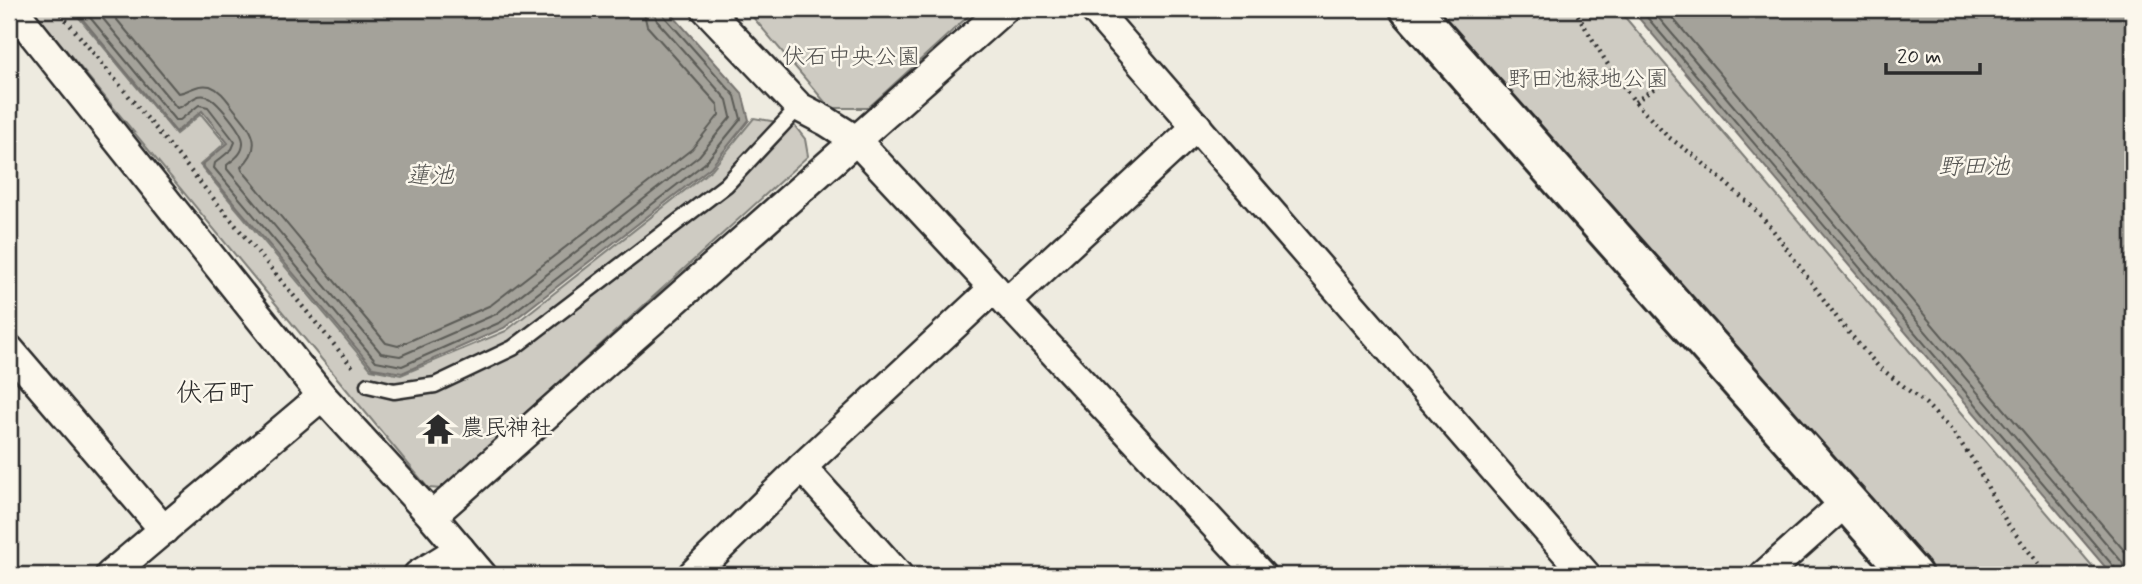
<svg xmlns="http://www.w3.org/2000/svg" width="2142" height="584" font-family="Mynerve,'Klee One',sans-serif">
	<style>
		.green { fill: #cecbc2; stroke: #7c7b76; stroke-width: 2 }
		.water { fill: #a4a29a; stroke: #74726e; stroke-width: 2 }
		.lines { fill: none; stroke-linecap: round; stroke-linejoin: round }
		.shore { stroke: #5b5b57; stroke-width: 2 }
		.lane-casing { stroke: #2b2b2b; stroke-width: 19 }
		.street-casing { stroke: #2b2b2b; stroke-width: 33 }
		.secondary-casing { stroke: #2b2b2b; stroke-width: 44 }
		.path { stroke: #2b2b2b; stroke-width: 4.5; stroke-dasharray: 2 5; stroke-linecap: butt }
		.lane { stroke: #fbf7ec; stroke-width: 14 }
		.street { stroke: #fbf7ec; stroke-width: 28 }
		.secondary { stroke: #fbf7ec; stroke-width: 38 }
		.labels { text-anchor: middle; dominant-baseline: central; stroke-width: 5; stroke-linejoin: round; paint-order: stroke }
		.park-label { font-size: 23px; fill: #545351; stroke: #fbf7ec }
		.poi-label { font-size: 23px; fill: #2b2b2b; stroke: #fbf7ec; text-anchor: start }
		.water-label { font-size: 24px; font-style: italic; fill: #555552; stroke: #fbf7ec }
		.quarter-label { font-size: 26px; fill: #2b2b2b; stroke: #fbf7ec }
	</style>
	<rect width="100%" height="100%" fill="#eeebe0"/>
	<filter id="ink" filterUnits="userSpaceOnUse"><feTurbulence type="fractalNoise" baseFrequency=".0143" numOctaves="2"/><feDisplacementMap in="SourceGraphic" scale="14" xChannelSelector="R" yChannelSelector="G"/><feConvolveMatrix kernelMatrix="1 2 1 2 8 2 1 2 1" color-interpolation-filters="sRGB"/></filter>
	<g filter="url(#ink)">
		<g class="green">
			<path d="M32 9H72L176 134 201 114 225 143 200 165 371 369 401 375 506 331 712 169 754 118 794 125 805 139 808 156 442 489 428 488Z"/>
			<path d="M746 9H976L868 108H830Z"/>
			<path d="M1433 9H1618L2100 575H1937Z"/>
		</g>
		<g class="water">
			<path d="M74 9H667L742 93 749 120 711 167 504 328 402 373 373 368 202 165 228 143 202 111 176 132Z"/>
			<path d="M1631 9H2133V575H2112Z"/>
		</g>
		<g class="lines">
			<g class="shore">
				<path d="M83 9 175 120H180L199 105 208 107 235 142 232 149 215 163 214 168 376 361 402 366 501 322 705 163 741 119 735 96 664 16 662 9"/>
				<path d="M95 9 177 108C187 107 193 93 206 96 216 99 244 133 243 143 243 154 234 159 227 165V169L381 353 400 356 496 314 699 156 731 117 727 100 657 21 653 9"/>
				<path d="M108 9 178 93C189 92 197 83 210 86 221 90 227 100 234 109 251 129 265 145 241 167L242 170 386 343 398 346 491 305 692 149 719 115 718 105 647 26 643 9"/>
				<path d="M1640 9 2115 568 2117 575"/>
				<path d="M1651 9 2122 562 2126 575"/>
				<path d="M1665 9 2133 561"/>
			</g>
			<defs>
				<path id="lane" d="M368 385 394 391 435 385 513 348 726 185 799 107"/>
				<g id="street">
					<path d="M13 9 322 396 432 516 482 575"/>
					<path d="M706 9 799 107 826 121 856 140 1261 575"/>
					<path d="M1094 9 1586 575"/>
					<path d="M1007 302 1197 126"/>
					<path d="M9 349 164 530"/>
					<path d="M802 467 898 575"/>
					<path d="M432 516 1004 9"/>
					<path d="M110 575 322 396"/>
					<path d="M418 575 460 549"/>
					<path d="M692 575 802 467 994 288"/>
					<path d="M1764 575 1846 502"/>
				</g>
				<path id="secondary" d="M1410 9 1912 575"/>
			</defs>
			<use href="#lane" class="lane-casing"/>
			<use href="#street" class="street-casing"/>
			<use href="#secondary" class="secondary-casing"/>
			<g class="path">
				<path d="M57 9 355 370"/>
				<path d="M1574 9 1610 68 1635 102 1667 136 1696 157 1754 208 1776 234 1843 326 1878 366 1926 404 1953 432 1973 460 2007 523 2047 575"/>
				<path d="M1635 102 1663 82"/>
				<path d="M2087 575 2089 574"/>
			</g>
			<use href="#lane" class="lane"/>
			<use href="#street" class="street"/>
			<use href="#secondary" class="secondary"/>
		</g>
	</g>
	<defs>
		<symbol id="temple-bare" viewBox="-9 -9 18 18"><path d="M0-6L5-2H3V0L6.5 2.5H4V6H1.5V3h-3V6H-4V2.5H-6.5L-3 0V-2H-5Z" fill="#2b2b2b" stroke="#fbf7ec" stroke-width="2.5" paint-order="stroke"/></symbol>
	</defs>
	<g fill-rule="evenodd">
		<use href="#temple-bare" x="416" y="407" width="44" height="44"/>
	</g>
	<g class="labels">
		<g class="park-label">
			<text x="851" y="58">伏石中央公園</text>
			<text x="1588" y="80">野田池緑地公園</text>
		</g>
		<g class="poi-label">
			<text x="461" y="429">農民神社</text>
		</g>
		<g class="water-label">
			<text x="1974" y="167">野田池</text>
			<text x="430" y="176">蓮池</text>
		</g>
		<g class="quarter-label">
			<text x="215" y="394">伏石町</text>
		</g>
	</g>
	<rect width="2142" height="584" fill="none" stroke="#fbf7ec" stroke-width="35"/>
	<rect x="18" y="18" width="2107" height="549" fill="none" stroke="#2b2b2b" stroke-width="2.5" filter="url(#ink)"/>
	<path d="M1886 63v10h94v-10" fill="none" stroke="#2b2b2b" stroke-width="3.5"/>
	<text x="1897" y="63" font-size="21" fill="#2b2b2b" stroke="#fbf7ec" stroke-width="5" paint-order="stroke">20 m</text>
</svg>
